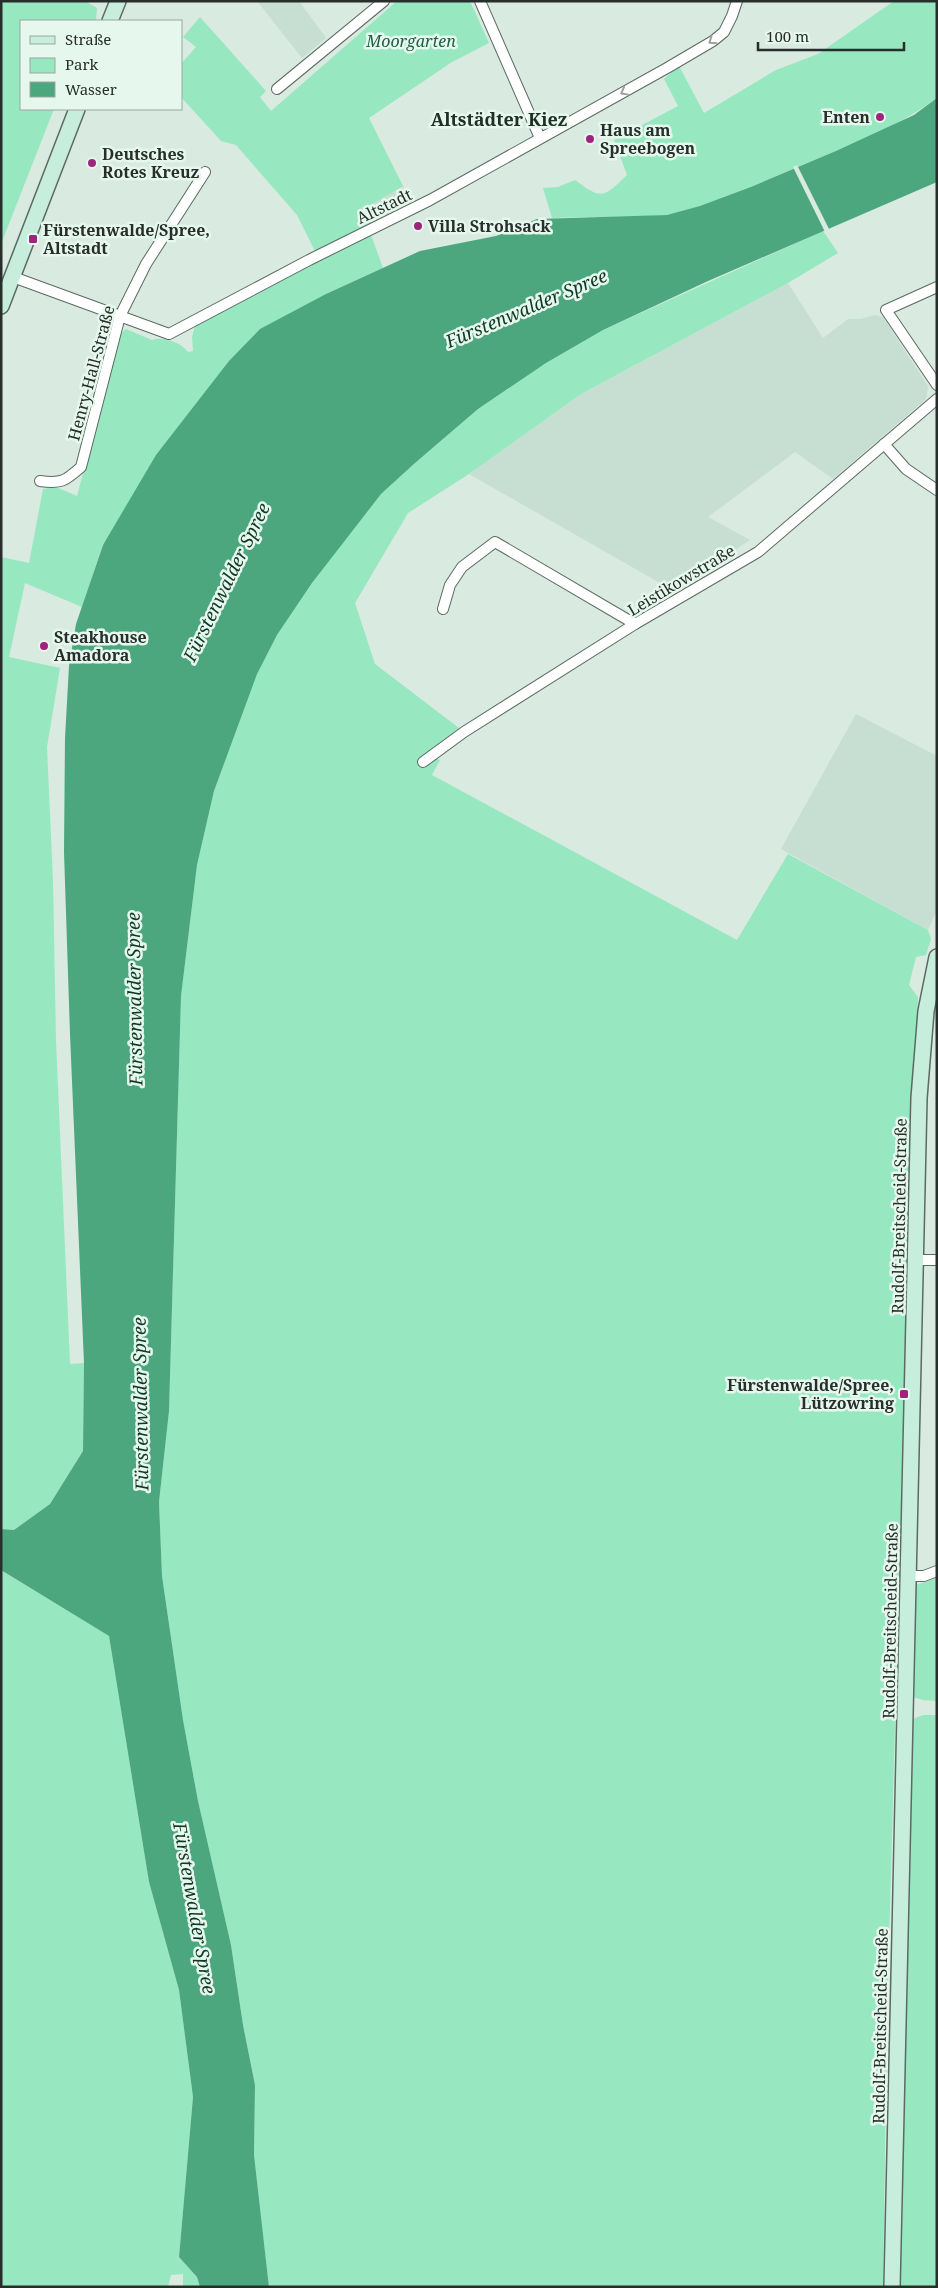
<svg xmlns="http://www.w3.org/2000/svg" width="938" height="2288" font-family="'Noto Serif',serif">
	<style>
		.built { fill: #c7dfd3 }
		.green { fill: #97e7c0 }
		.water { fill: #4ca67e }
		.pier { fill: #d9eae1 }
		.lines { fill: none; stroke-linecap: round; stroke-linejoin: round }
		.minor-casing { stroke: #5b6a62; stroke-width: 12 }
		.secondary-casing { stroke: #5b6a62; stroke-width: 18 }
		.minor { stroke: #fff; stroke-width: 10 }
		.secondary { stroke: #c7eddd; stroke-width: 15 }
		.oneway { stroke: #9ea1a0 }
		.poi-dot { fill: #9f257c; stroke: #e6f8ee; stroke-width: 2 }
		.labels { text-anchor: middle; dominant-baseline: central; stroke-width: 5; stroke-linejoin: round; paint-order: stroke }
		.park-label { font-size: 16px; font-style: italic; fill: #1d6045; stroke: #e6f8ee }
		.poi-label { font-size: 16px; font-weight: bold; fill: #272e2b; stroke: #e6f8ee; text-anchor: start }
		.street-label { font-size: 16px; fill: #272e2b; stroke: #e6f8ee }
		.neighbourhood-label { font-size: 18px; font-weight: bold; fill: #212f28; stroke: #e6f8ee }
		.water-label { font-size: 18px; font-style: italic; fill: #103827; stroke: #e6f8ee }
	</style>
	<rect width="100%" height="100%" fill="#d9eae1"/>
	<g class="built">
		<path d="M257 1H299L326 38 302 58Z"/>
		<path d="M403 186 411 202 372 223 364 209Z"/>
		<path d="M788 283 823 338 848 319H860L875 315 883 317 928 386 926 399 833 479 795 452 708 517 750 540 674 591 469 474 581 394Z"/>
		<path d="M856 714 937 756V910L928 930 781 849Z"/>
	</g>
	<g class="green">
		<path d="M1 1H85L97 8 96 21H21V109H54L1 244Z"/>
		<path d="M397 1H470L489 43 452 62 369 118 403 186 364 209 372 223 315 251 297 215 236 145 221 141 181 97V64L196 47 183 37 200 17 266 91 260 97 271 111Z"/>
		<path d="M894 1H937V98C890 132 833 152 780 175 746 189 703 211 666 215 628 218 590 216 552 218L543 188 558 187 575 180C602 200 603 198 627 175L614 140 678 106 664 79 679 66 704 113 776 70 818 54Z"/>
		<path d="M823 231 838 253 788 283 581 394 469 474 408 513 355 603 375 664 459 728 425 754 440 760 432 775 737 940 788 854 928 930 931 939 926 955 916 957 909 985 918 997 907 1286 887 2018 883 2287H269L254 2155 255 2085 243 2025 231 1945 198 1801 183 1720 162 1576 159 1502 169 1411 181 996 197 865 214 791 257 673 277 635 312 583 344 540 381 494 415 463 478 409 546 363 603 330Z"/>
		<path d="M371 235 383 268 326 294 103 544 82 607 25 583 9 657 60 668 47 747 53 881 56 1041 70 1364 84 1363 83 1451 50 1504 14 1530 1 1529V557L29 563 43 489 56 487 77 496 120 334 126 329 152 340C164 336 181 343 188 352L193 351 192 337 195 326 311 263Z"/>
		<path d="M1 1570 109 1636 149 1882 179 1990 193 2097 179 2257 197 2277 200 2287H183V2274L171 2275 168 2287H1Z"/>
		<path d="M937 1578V1701L923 1700 913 1697 916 1585Z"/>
		<path d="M923 1715H937V2287H898L912 1719Z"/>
	</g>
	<path class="water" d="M937 98V182L708 281 603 330 546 363 478 409 415 463 381 494 312 583 277 635 257 674 214 791 197 865 181 996 169 1411 159 1502 162 1576 183 1720 198 1801 231 1945 243 2025 255 2085 254 2155 269 2287H200L197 2277 179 2257 193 2097 179 1990 149 1882 109 1636 1 1570V1529L14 1530 50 1504 83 1451 84 1363 70 1034 64 852 65 738 69 666 76 624 103 545 156 455 229 361 260 329 326 294 420 251 496 236 537 219 667 215 700 206 751 187 836 151 914 115Z"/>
	<path class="pier" d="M797 165 830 231 825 232 793 167Z"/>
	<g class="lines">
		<defs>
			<g id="minor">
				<path d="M480 1 540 138"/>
				<path d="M277 89 384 1"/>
				<path d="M13 277 169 334 309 260 430 200 667 68 713 41 724 32 732 16 737 1"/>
				<path d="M937 287 886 310 937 385"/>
				<path d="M884 444 906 469 937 490"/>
				<path d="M40 481C62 484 65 481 81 467L120 316 146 264 205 172"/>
				<path d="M443 609 450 585 462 567 495 542 635 624"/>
				<path d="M423 762 464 732 635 624 758 552 937 399"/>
				<path d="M916 1260H937"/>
				<path d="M909 1576H924L937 1571"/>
			</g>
			<g id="secondary">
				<path d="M110 21 118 1"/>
				<path d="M1 306 77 109"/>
				<path d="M892 2287 919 1098 926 1011 937 957"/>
			</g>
		</defs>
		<use href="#minor" class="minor-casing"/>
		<use href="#secondary" class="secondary-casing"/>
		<use href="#minor" class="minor"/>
		<use href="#secondary" class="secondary"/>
	</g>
	<defs><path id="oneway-chevron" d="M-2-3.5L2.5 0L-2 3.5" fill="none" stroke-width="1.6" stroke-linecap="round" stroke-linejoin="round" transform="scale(1.25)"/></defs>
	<g class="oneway">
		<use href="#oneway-chevron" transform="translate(712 41) rotate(145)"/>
		<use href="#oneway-chevron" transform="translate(624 92) rotate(151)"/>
	</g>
	<g class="poi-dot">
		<circle cx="880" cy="117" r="5"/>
		<circle cx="590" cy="139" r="5"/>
		<circle cx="92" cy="163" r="5"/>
		<circle cx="418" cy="226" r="5"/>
		<rect x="28" y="234" width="10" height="10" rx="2.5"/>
		<circle cx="44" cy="646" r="5"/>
		<rect x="899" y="1389" width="10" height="10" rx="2.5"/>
	</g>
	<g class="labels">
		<g class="park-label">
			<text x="411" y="41">Moorgarten</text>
		</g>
		<g class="poi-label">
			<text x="870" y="117" text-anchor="end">Enten</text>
			<text x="600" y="130">Haus am<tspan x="600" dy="18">Spreebogen</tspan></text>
			<text x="102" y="154">Deutsches<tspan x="102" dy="18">Rotes Kreuz</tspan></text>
			<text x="428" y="226">Villa Strohsack</text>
			<text x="43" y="230">Fürstenwalde/Spree,<tspan x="43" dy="18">Altstadt</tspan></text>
			<text x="54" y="637">Steakhouse<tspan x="54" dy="18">Amadora</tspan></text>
			<text x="894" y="1385" text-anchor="end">Fürstenwalde/Spree,<tspan x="894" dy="18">Lützowring</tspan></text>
		</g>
		<g class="street-label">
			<text transform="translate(384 206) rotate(-26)">Altstadt</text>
			<text transform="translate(91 373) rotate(-75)">Henry-Hall-Straße</text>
			<text transform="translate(681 580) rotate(-31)">Leistikowstraße</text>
			<text transform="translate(899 1216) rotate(-89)">Rudolf-Breitscheid-Straße</text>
			<text transform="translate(890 1621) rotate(-89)">Rudolf-Breitscheid-Straße</text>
			<text transform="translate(880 2026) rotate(-89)">Rudolf-Breitscheid-Straße</text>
		</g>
		<g class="neighbourhood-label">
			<text x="499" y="119">Altstädter Kiez</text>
		</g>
		<g class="water-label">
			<text transform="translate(526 308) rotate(-23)">Fürstenwalder Spree</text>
			<text transform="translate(226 582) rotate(-64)">Fürstenwalder Spree</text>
			<text transform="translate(134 999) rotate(-91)">Fürstenwalder Spree</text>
			<text transform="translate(140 1404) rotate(-91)">Fürstenwalder Spree</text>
			<text transform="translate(195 1908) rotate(80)">Fürstenwalder Spree</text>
		</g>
	</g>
	<rect width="938" height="2288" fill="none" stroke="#272e2b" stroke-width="5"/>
	<rect x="20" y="20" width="162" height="90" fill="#e6f8ee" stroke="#9aa7a0"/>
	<rect x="30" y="36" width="25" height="8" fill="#c7eddd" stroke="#9aa7a0"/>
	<text x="65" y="45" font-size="15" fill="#272e2b">Straße</text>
	<rect x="30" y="58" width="25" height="15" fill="#97e7c0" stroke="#9aa7a0"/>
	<text x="65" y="70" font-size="15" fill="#272e2b">Park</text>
	<rect x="30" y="82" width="25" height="15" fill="#4ca67e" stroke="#9aa7a0"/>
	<text x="65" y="95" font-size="15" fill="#272e2b">Wasser</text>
	<path d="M758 42v8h146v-8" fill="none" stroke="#272e2b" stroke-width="2.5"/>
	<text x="766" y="42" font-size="15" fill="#272e2b" stroke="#e6f8ee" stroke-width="4" paint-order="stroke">100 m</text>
</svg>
